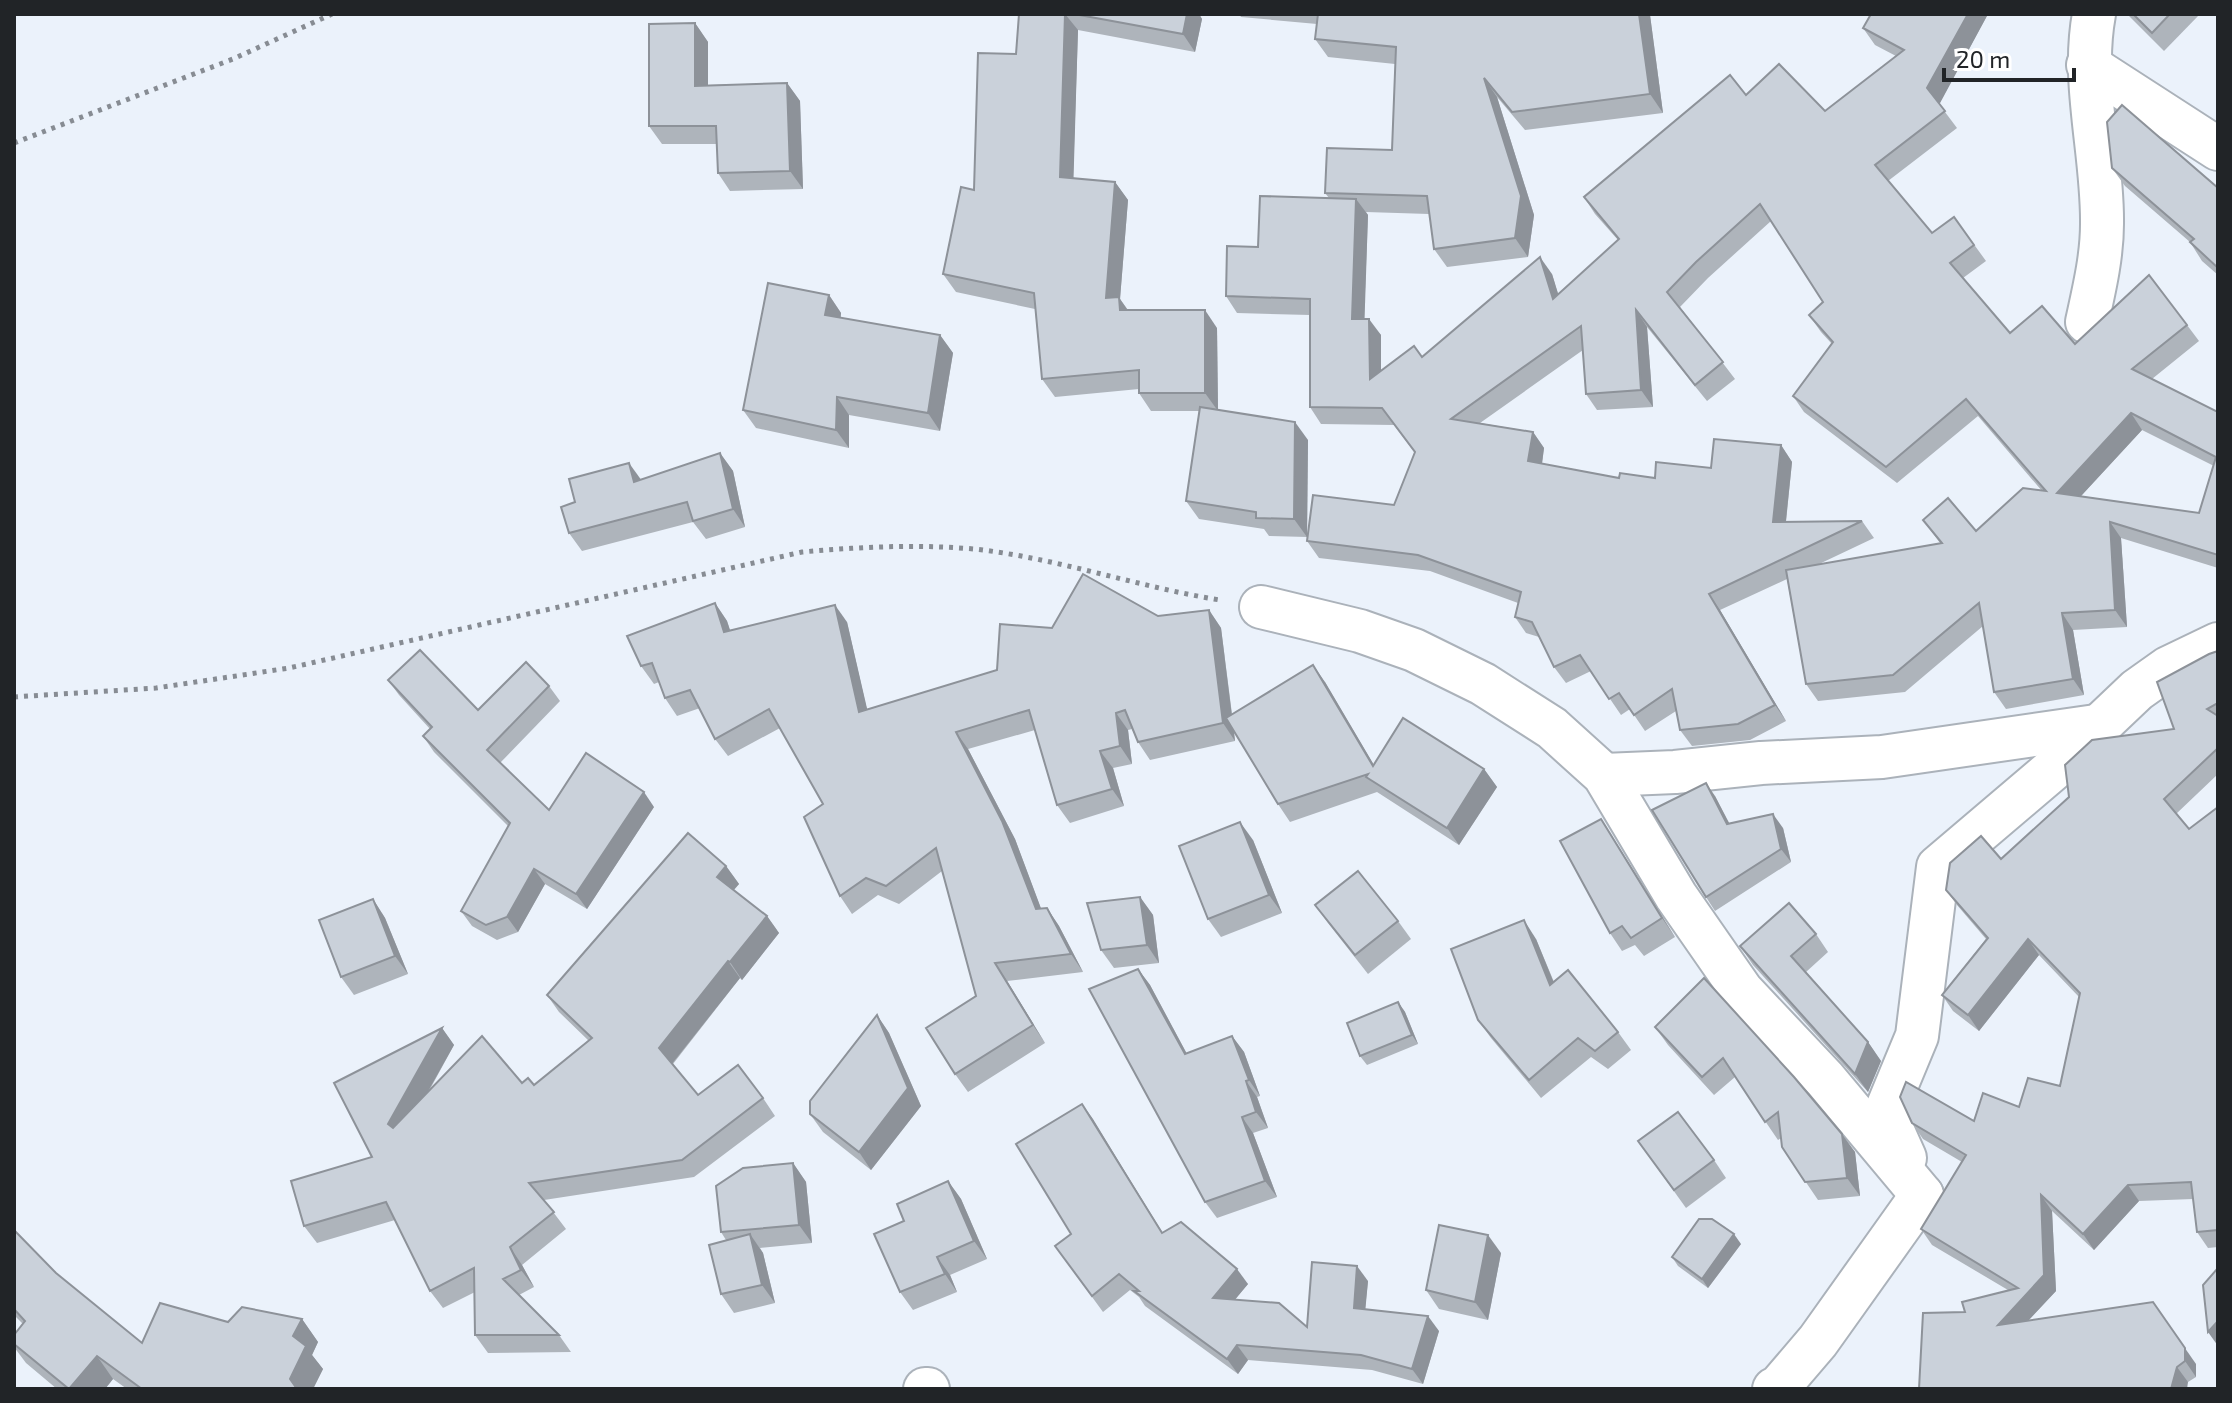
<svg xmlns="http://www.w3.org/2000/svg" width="2232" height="1403" font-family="'Exo 2',sans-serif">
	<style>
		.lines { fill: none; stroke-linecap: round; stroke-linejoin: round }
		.minor-casing { stroke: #abb2ba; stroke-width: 46 }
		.path { stroke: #878c93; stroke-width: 5; stroke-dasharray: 4 6; stroke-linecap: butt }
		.minor { stroke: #fff; stroke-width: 42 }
		.wall { fill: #aeb4bb; fill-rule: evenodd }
		.shaded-wall { fill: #8d9299 }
		.building { fill: #cad1da; stroke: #8d9299; stroke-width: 2; fill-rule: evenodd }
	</style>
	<rect width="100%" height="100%" fill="#ebf2fb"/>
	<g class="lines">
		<defs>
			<g id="minor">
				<path d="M2088 65 2218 149"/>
				<path d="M2087 322C2094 290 2102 257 2102 224 2103 154 2081 84 2094 14"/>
				<path d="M1261 607 1360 631 1414 650 1483 684 1552 728 1604 775 1676 896 1742 991 1825 1079 1922 1195"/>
				<path d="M1604 775 1675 772 1761 763 1882 757 2096 726"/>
				<path d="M1905 1158 1885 1113 1917 1036 1938 867 2058 765 2137 690 2168 668 2218 644"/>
				<path d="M925 1389H928"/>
				<path d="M1774 1389H1777L1818 1341 1922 1195"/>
			</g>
		</defs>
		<use href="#minor" class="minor-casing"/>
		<g class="path">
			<path d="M14 143 233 59 332 14"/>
			<path d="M14 697 156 688 289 668 802 552C859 547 916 544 974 549 1057 558 1138 587 1220 600"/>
		</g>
		<use href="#minor" class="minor"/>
	</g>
	<g class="wall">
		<path d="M1019 14H1199L1202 19 1195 52 1078 30 1073 178 1115 182 1128 200 1120 299 1128 310 1217 328 1218 410 1308 440 1307 537 1269 536 1264 529 1199 519 1186 501 1199 411H1151L1139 393V389L1055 397 1042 379 1035 309 956 292 943 274 974 190 1016 54Z"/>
		<path d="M1239 14H1665V15H1650L1663 113 1525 130 1497 97 1534 215 1528 257 1447 267 1434 249 1429 214 1366 212 1368 215 1364 319 1381 335V371L1422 357 1552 274 1558 294 1618 240 1595 214 1584 197 1746 95 1825 111 1896 56 1875 45 1863 28 1988 14 1939 104 1957 128 1888 181 1932 233 1954 217 1986 261 1963 278 2010 333 2075 344 2187 325 2199 341 2152 379 2218 412V568L2121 538 2127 627 2073 630 2084 695 2006 709 1994 692 1983 626 1905 692 1818 701 1806 684 1787 579 1720 610 1786 721 1750 740 1692 746 1680 730 1676 711 1645 731 1630 709 1621 715 1591 671 1566 683 1554 667 1539 637 1526 633 1515 617 1518 603 1430 571 1319 558 1307 541 1394 505 1415 453 1394 425 1321 424 1310 407V315L1237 313 1226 296 1258 247 1329 198 1325 193 1392 150 1395 64 1328 57 1315 39 1317 24 1241 17ZM1771 221 1823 302 1809 315 1821 332 1832 344 1793 396 1804 412 1897 483 1978 416 2042 491 1976 531 1923 520 1940 543 1817 565 1874 538 1862 521 1786 522 1792 462 1781 445 1711 468 1655 478H1619L1542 464 1544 448 1533 432 1480 423 1583 350 1586 394 1597 410 1653 407 1647 327 1707 401 1735 379 1680 307 1708 278ZM2142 430 2214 466 2199 513 2081 496Z"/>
		<path d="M2127 14H2200L2164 51Z"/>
		<path d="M695 23 708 42V85L787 83 800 101 803 189 730 191 718 173 717 144H662L649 126Z"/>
		<path d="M2112 168 2218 188V275L2202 261 2190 242 2125 186Z"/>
		<path d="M829 295 841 313V318L940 335 953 353 940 431 849 415V448L756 428 743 410Z"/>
		<path d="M720 453 733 471 745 527 706 539 693 522 582 551 569 533 641 480Z"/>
		<path d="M715 603 727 621 730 630 847 622 867 710 997 670 1052 628 1209 610 1221 628 1232 714 1325 682 1374 765 1484 769 1497 787 1459 845 1377 792 1290 822 1278 804 1234 732 1235 741 1150 760 1138 742 1132 729 1128 730 1132 764 1113 768 1124 806 1070 823 1057 805 1035 730 968 749 1015 839 1041 909 1047 908 1059 926 1083 972 1007 981 1045 1043 968 1092 955 1074 976 996 942 871 899 904 878 895 852 914 840 896 823 804 780 728 728 756 715 739 700 708 677 716 665 698 659 682 654 684 641 666Z"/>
		<path d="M2218 651V774L2176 814 2189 829 2218 807V1247L2208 1248 2197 1232 2193 1199 2139 1201 2094 1250 2052 1211 2056 1291 2028 1321 2196 1364V1377L2188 1382 1965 1312 2008 1290 1932 1245 1921 1229 1962 1162 1923 1139 1912 1123 1974 1121 2019 1107 2060 1086 2079 997 2039 955 1979 1031 1953 1011 1942 995 1986 939 1957 905 1946 890 2001 859 2174 729Z"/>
		<path d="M388 680 478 710 549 686 560 701 500 763 549 810 654 807 587 909 545 884 518 932 497 940 472 926 461 911 508 826 434 752 423 736 430 729 399 695Z"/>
		<path d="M1715 796 1729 824 1783 828 1791 862 1715 911 1706 897Z"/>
		<path d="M1601 819 1613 838 1675 937 1644 956 1635 945 1622 951 1610 933Z"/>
		<path d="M1253 840 1282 913 1221 937 1208 919Z"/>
		<path d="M726 866 739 884 734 890 767 916 779 933 742 980 740 978 673 1064 698 1095 763 1098 775 1116 694 1177 544 1200 566 1229 522 1265 534 1287 519 1295 559 1335 571 1352 488 1353 475 1335V1292L443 1308 430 1291 395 1220 317 1243 304 1226 372 1157 442 1028 454 1045 429 1091 522 1083 534 1085 589 1041 559 1012 547 995Z"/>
		<path d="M1140 897 1153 915 1159 963 1114 968 1101 950Z"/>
		<path d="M373 899 385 918 408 974 354 995 341 977Z"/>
		<path d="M1315 905 1398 921 1411 939 1368 974 1328 923Z"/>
		<path d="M1816 934 1828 952 1806 972 1868 1042 1881 1061 1868 1092 1753 965 1740 946Z"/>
		<path d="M1536 939 1554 982 1618 1032 1631 1050 1608 1069 1591 1057 1541 1098 1491 1038 1478 1020Z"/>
		<path d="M1138 969 1150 985 1187 1054 1232 1036 1244 1052 1260 1096 1257 1097 1268 1128 1253 1133 1277 1197 1217 1218 1205 1202Z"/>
		<path d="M1704 978 1855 1152 1860 1196 1818 1200 1782 1147 1781 1138 1778 1140 1735 1077 1714 1095 1668 1045 1655 1027Z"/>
		<path d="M1398 1002 1405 1012 1418 1044 1367 1065 1360 1056Z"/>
		<path d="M877 1015 889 1033 921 1106 871 1170 823 1132 810 1114Z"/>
		<path d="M1082 1104 1163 1233 1248 1284 1235 1299 1307 1327 1368 1281 1365 1309 1439 1331 1423 1384 1372 1370 1248 1360 1238 1374 1145 1306 1139 1297 1130 1290 1103 1312 1055 1246 1071 1234Z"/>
		<path d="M1638 1141 1714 1160 1726 1178 1686 1208Z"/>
		<path d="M793 1163 806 1182 812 1243 760 1248 763 1253 775 1303 734 1313 721 1294 726 1240 721 1232Z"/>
		<path d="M948 1181 961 1199 987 1259 950 1275 957 1292 913 1310 900 1292 904 1221Z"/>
		<path d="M14 1230 56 1273 142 1343 228 1322 302 1319 318 1342 312 1355 323 1369 313 1389H127L113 1379 105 1389H57L26 1363 14 1347V1335L23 1324 14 1315Z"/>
		<path d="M1741 1244 1708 1288 1678 1266 1672 1257Z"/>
		<path d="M1501 1253 1488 1320 1439 1309 1426 1290Z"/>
	</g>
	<g class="shaded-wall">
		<path d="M1065 14 1078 30 1073 195 1060 177Z"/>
		<path d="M1187 14H1199L1202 19 1195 52 1183 34Z"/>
		<path d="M1639 14 1650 15 1663 113 1650 94Z"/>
		<path d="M1968 14H1988L1939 105 1927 88Z"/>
		<path d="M695 23 708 42V104L695 86Z"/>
		<path d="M1484 78 1497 97 1534 215 1528 257 1515 238Z"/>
		<path d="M787 83 800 101 803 189 790 171Z"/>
		<path d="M1115 182 1128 200 1120 299 1131 315 1132 328 1106 298Z"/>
		<path d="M1356 199 1368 215 1364 335 1352 319Z"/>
		<path d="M1540 257 1552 274 1565 316 1553 299Z"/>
		<path d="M829 295 841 313 838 333 825 315Z"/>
		<path d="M1205 310 1217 328 1218 411 1205 393Z"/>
		<path d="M1636 310 1647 327 1653 407 1641 390Z"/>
		<path d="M1369 319 1381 335V396L1370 379Z"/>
		<path d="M940 335 953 353 940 431 928 413Z"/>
		<path d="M837 397 849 415V448L836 430Z"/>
		<path d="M2131 413 2142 430 2069 509 2057 493Z"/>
		<path d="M1295 422 1308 440 1307 537 1294 519Z"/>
		<path d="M1533 432 1544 448 1540 478 1528 461Z"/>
		<path d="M1781 445 1792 462 1784 539 1773 522Z"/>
		<path d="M720 453 733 471 745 527 733 509Z"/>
		<path d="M629 463 642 481 634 482Z"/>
		<path d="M2110 522 2121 538 2127 627 2115 610Z"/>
		<path d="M1709 594 1720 610 1786 721 1775 705Z"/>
		<path d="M715 603 727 621 736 649 724 632Z"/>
		<path d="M835 605 847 622 872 730 859 712Z"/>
		<path d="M1209 610 1221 628 1235 741 1223 723Z"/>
		<path d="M2062 613 2073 630 2084 695 2073 679Z"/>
		<path d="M1313 665 1325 682 1385 784 1373 766Z"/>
		<path d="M1116 713 1128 730 1132 764 1120 746Z"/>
		<path d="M956 732 968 749 1015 839 1048 927 1036 909Z"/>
		<path d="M1100 751 1113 768 1124 806 1112 789Z"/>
		<path d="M1484 769 1497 787 1459 845 1447 828Z"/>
		<path d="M1706 783 1715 796 1737 838 1727 824Z"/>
		<path d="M644 792 654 807 587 909 576 894Z"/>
		<path d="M1773 814 1783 828 1791 862 1781 849Z"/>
		<path d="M1601 819 1613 838 1675 937 1662 918Z"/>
		<path d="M1240 822 1253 840 1282 913 1269 895Z"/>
		<path d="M726 866 739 884 730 894 717 877Z"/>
		<path d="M534 869 545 884 518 932 507 917Z"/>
		<path d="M1140 897 1153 915 1159 963 1147 945Z"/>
		<path d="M373 899 385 918 408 974 395 956Z"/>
		<path d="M1047 908 1059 926 1083 972 1071 954Z"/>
		<path d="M767 916 779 933 742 980 730 962Z"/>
		<path d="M1524 920 1536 939 1562 1003 1550 985Z"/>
		<path d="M2028 939 2039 955 1979 1031 1968 1015Z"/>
		<path d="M728 961 740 978 671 1065 659 1048Z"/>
		<path d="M995 963 1007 981 1045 1043 1033 1025Z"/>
		<path d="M1138 969 1150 985 1196 1071 1185 1054Z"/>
		<path d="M1398 1002 1405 1012 1418 1044 1412 1035Z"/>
		<path d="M877 1015 889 1033 921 1106 871 1170 859 1152Z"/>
		<path d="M442 1028 454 1045 400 1141 388 1124Z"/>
		<path d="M1232 1036 1244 1052 1260 1096 1249 1080Z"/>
		<path d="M1868 1042 1881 1061 1868 1092 1855 1074Z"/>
		<path d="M1246 1081 1257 1097 1268 1128 1256 1112Z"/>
		<path d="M1082 1104 1093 1119 1172 1249 1162 1233Z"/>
		<path d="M1242 1117 1253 1133 1277 1197 1265 1181Z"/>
		<path d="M1842 1134 1855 1152 1860 1196 1847 1178Z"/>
		<path d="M793 1163 806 1182 812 1243 799 1225Z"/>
		<path d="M948 1181 961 1199 987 1259 974 1241Z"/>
		<path d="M2128 1185 2139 1201 2094 1250 2083 1234Z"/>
		<path d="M2041 1195 2052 1211 2056 1291 2009 1341 1998 1325 2044 1275Z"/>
		<path d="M750 1234 763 1253 775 1303 762 1285Z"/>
		<path d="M1734 1234 1741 1244 1708 1288 1702 1279Z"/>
		<path d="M1488 1235 1501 1253 1488 1320 1475 1302Z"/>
		<path d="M510 1247 522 1265 534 1287 521 1270Z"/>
		<path d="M937 1257 950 1275 957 1292 945 1274Z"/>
		<path d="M1357 1266 1368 1281 1364 1324 1354 1308Z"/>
		<path d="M1237 1269 1248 1284 1224 1313 1213 1298Z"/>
		<path d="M1428 1316 1439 1331 1423 1384 1412 1369Z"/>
		<path d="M2164 1318 2196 1364V1377L2185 1361Z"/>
		<path d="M302 1319 318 1342 312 1355 323 1369 313 1389H297L290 1379 293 1336Z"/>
		<path d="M2218 1321V1346L2208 1332Z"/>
		<path d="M1237 1345 1248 1360 1238 1374 1227 1359Z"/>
		<path d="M97 1356 113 1379 105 1389H70Z"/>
		<path d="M2177 1367 2188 1382 2187 1389H2171Z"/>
	</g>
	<g class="building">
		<path d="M1019 14H1065L1060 177 1115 182 1106 298 1119 297 1120 310H1205V393H1139V370L1042 379 1034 293 943 274 961 187 974 190 978 53 1016 54Z"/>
		<path d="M1074 14H1187L1183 34Z"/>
		<path d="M1318 14H1639L1650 94 1512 112 1484 78 1521 196 1515 238 1434 249 1427 196 1325 193 1327 148 1392 150 1396 47 1315 39Z"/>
		<path d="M1871 14H1968L1927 88 1945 111 1875 165 1932 233 1954 217 1974 245 1950 263 2010 333 2042 306 2075 344 2149 275 2187 325 2132 369 2218 412V555L2110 522 2115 610 2062 613 2073 679 1994 692 1979 603 1893 675 1806 684 1786 570 1942 543 1923 520 1948 498 1976 531 2023 488 2046 491 1966 399 1886 467 1793 396 1833 342 1809 315 1823 302 1760 204 1696 262 1667 292 1723 362 1695 385 1636 310 1641 390 1586 394 1581 326 1451 419 1533 432 1528 461 1619 478 1620 473 1655 478 1656 462 1711 468 1714 439 1781 445 1773 522 1862 521 1709 594 1775 705 1738 724 1680 730 1672 689 1634 715 1619 693 1609 699 1580 655 1554 667 1532 622 1515 617 1521 592 1418 555 1307 541 1313 495 1394 505 1415 452 1382 408 1310 407V299L1226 296 1227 246 1258 247 1260 196 1356 199 1352 319H1369L1370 379 1414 346 1422 357 1540 257 1553 299 1619 239 1584 197 1730 75 1746 95 1779 64 1825 111 1904 50 1863 28ZM2131 413 2216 457 2199 513 2057 493Z"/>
		<path d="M2133 14H2170L2152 33Z"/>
		<path d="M695 23V86L787 83 790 171 718 173 716 126H649V24Z"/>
		<path d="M2122 105 2218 188V268L2190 242 2194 239 2112 168 2107 122Z"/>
		<path d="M768 283 829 295 825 315 940 335 928 413 837 397 836 430 743 410Z"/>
		<path d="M1200 407 1295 422 1294 519 1256 518V512L1186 501Z"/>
		<path d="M720 453 733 509 693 521 687 502 569 533 561 507 575 502 569 479 629 463 634 482Z"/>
		<path d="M1083 574 1158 616 1209 610 1223 723 1138 742 1125 710 1116 713 1120 746 1100 751 1112 789 1057 805 1029 710 956 732 1002 821 1036 909 1047 908 1071 954 995 963 1033 1025 955 1074 926 1028 976 996 936 848 886 886 866 878 840 896 804 817 823 804 769 709 715 739 690 690 665 698 652 663 641 666 627 636 715 603 724 632 835 605 859 712 997 670 1000 624 1052 628Z"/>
		<path d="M420 650 478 710 526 662 549 686 487 750 549 810 586 753 644 792 576 894 534 869 507 917 486 925 461 911 510 823 423 736 432 727 388 680Z"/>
		<path d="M2218 651V703L2207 709 2218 716V748L2164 799 2189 829 2218 807V1230L2197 1232 2191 1182 2128 1185 2083 1234 2041 1195 2044 1275 1998 1325 2153 1302 2185 1348V1361L2177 1367 2171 1389H1919L1923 1313 1965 1312 1962 1302 2018 1288 1921 1229 1966 1155 1912 1123 1900 1097 1906 1082 1974 1121 1983 1093 2019 1107 2028 1078 2060 1086 2080 993 2028 939 1968 1015 1942 995 1988 938 1946 890 1950 863 1981 836 2001 859 2069 797 2065 765 2092 740 2174 729 2157 682 2209 654Z"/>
		<path d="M1313 665 1373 766 1403 718 1484 769 1447 828 1366 777 1368 774 1278 804 1226 718Z"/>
		<path d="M1706 783 1727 824 1773 814 1781 849 1706 897 1652 810Z"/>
		<path d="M1601 819 1662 918 1631 938 1622 926 1610 933 1560 841Z"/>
		<path d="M1240 822 1269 895 1208 919 1179 846Z"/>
		<path d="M688 833 726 866 717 877 767 916 730 962 728 961 659 1048 698 1095 738 1065 763 1098 682 1160 529 1183 554 1212 510 1247 521 1270 503 1279 559 1335H475L474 1268 430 1291 386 1202 304 1226 291 1181 372 1157 334 1083 442 1028 388 1124 393 1128 482 1036 522 1083 528 1078 534 1085 592 1038 547 995Z"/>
		<path d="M1358 871 1398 921 1355 955 1315 905Z"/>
		<path d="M1140 897 1147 945 1101 950 1087 903Z"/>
		<path d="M373 899 395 956 341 977 319 920Z"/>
		<path d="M1789 903 1816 934 1791 956 1868 1042 1855 1074 1740 946Z"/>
		<path d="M1524 920 1550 985 1568 970 1618 1032 1595 1051 1578 1038 1529 1080 1478 1020 1451 949Z"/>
		<path d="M1138 969 1185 1054 1232 1036 1249 1080 1246 1081 1256 1112 1242 1117 1265 1181 1205 1202 1089 989Z"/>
		<path d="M1704 978 1794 1077 1842 1134 1847 1178 1805 1182 1782 1147 1778 1112 1765 1122 1723 1058 1702 1077 1655 1027Z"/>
		<path d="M1398 1002 1412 1035 1360 1056 1347 1023Z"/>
		<path d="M877 1015 908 1088 859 1152 810 1114V1101Z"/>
		<path d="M1082 1104 1162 1233 1181 1222 1237 1269 1213 1298 1279 1303 1307 1327 1312 1262 1357 1266 1354 1308 1428 1316 1412 1369 1361 1355 1237 1345 1227 1359 1134 1291H1139L1119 1274 1092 1296 1055 1246 1071 1234 1016 1144Z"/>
		<path d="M1678 1112 1714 1160 1674 1190 1638 1141Z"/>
		<path d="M793 1163 799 1225 721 1232 716 1186 743 1168Z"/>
		<path d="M948 1181 974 1241 937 1257 945 1274 900 1292 874 1234 904 1221 897 1204Z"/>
		<path d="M1699 1219H1712L1734 1234 1702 1279 1672 1257Z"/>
		<path d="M1439 1225 1488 1235 1475 1302 1426 1290Z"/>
		<path d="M14 1230 56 1273 142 1343 160 1303 228 1322 242 1307 302 1319 293 1336 306 1346 290 1379 297 1389H142L97 1356 69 1389 14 1344V1335L25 1321 14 1309Z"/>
		<path d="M750 1234 762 1285 721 1294 709 1245Z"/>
		<path d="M2218 1268V1321L2208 1332 2203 1285Z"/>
	</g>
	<rect width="2232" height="1403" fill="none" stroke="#212427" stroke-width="32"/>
	<path d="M1944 68v12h130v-12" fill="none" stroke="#212427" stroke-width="4"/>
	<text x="1956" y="68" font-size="24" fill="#212427" stroke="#ffffff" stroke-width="6" paint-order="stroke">20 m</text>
</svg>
